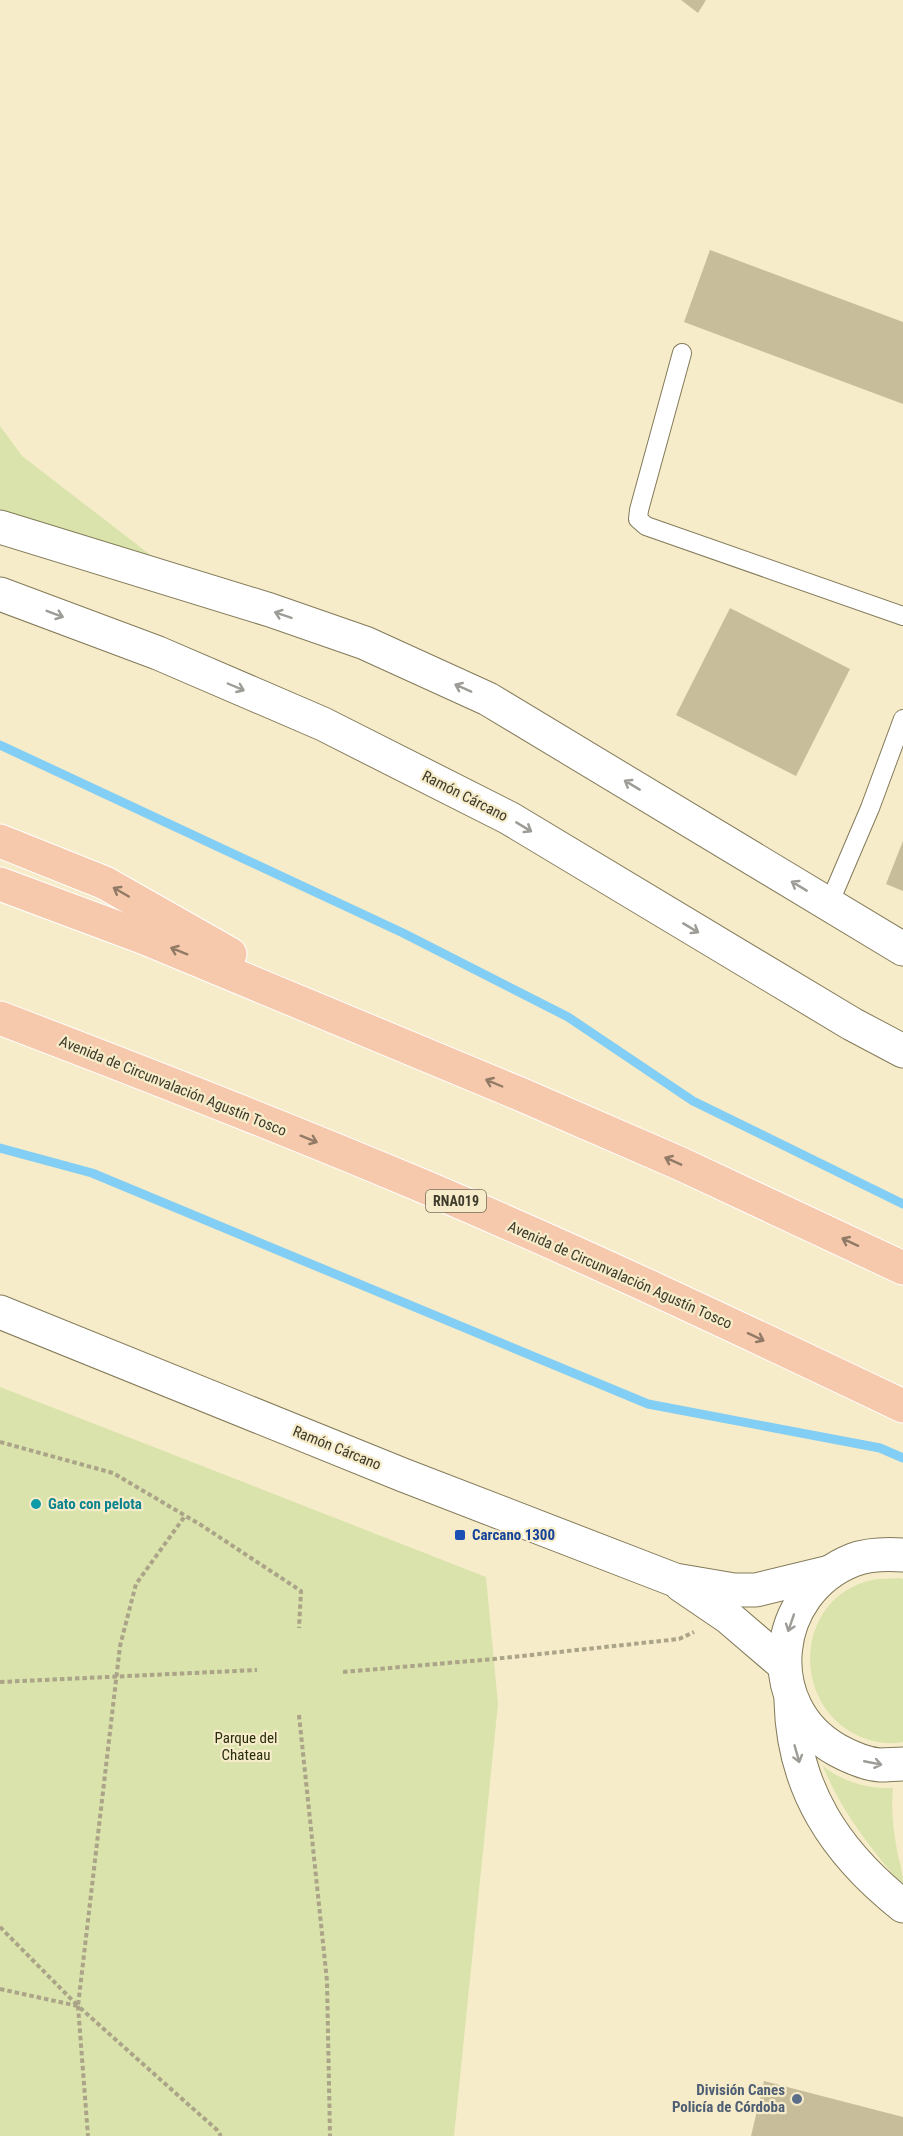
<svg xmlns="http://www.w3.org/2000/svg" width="903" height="2136" font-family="'Roboto Condensed',sans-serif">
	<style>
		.green { fill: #d9e3ab }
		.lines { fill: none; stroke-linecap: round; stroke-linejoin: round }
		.stream { stroke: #82cef5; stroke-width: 9 }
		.building { fill: #c7bd9b }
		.lane-casing { stroke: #837a5a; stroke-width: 20 }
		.secondary-casing { stroke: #837a5a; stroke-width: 35 }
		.highway-casing { stroke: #fff; stroke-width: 35 }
		.path { stroke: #aba489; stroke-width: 4; stroke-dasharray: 4.5 3; stroke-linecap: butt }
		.lane { stroke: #fff; stroke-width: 18 }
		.secondary { stroke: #fff; stroke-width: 33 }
		.highway { stroke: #f7c9ac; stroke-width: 33 }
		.oneway { stroke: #9e9c96 }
		.oneway2 { stroke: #917a66 }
		.culture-dot { fill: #0f9aa8; stroke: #f6ecc9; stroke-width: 2 }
		.transit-dot { fill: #1a4fb4; stroke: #f6ecc9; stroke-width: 2 }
		.service-dot { fill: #5c6f8a; stroke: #f6ecc9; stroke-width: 2 }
		.labels { text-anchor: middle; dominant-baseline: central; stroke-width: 4.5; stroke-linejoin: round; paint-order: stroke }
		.shield { fill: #f6ecc9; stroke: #756f5b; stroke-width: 1.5 }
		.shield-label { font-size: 14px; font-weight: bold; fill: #3e3a2c }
		.street-label { font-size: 15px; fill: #3e3a2c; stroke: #f6ecc9 }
		.culture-label { font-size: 15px; font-weight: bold; fill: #0d838f; stroke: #f6ecc9; text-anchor: start }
		.transit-label { font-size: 15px; font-weight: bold; fill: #164399; stroke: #f6ecc9; text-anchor: start }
		.park-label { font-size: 15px; fill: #282d0e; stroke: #f6ecc9 }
		.service-label { font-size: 15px; font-weight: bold; fill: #4e5e75; stroke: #f6ecc9; text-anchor: end }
	</style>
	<rect width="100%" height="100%" fill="#f6ecc9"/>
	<g class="green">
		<path d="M0 426 22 456 153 557 0 515Z"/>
		<path d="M0 1387 486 1577 498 1704 454 2136H0Z"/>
		<path d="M900 1578 903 1579V1742C888 1745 872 1742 859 1736 789 1704 795 1597 872 1580 881 1578 891 1579 900 1578Z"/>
		<path d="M823 1766C843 1782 868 1789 893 1788 891 1809 893 1829 897 1850 900 1865 903 1870 903 1887 872 1849 841 1812 823 1766Z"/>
	</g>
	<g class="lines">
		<g class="stream">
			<path d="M0 745 403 933 568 1017 693 1101 903 1204"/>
			<path d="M0 1148 92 1173 648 1404 880 1448 903 1458"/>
		</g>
	</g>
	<g class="building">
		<path d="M681 0H706L698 13Z"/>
		<path d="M710 250 903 322V404L684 322Z"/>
		<path d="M730 608 850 669 796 776 676 715Z"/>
		<path d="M903 841V891L886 884Z"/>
		<path d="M764 2081 903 2117V2136H751Z"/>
	</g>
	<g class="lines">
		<defs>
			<g id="lane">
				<path d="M682 353 639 510 638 519 646 526 903 616"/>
				<path d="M829 904 870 808 903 719"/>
			</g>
			<g id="secondary">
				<path d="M0 527 270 610 365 643 488 699 903 949"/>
				<path d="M0 594 158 653 323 724 509 818 852 1024 903 1051"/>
				<path d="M0 1312 403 1475 675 1580 734 1590H756L830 1572"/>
				<path d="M903 1555C887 1554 869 1554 853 1560 772 1592 759 1706 837 1750 850 1757 865 1764 880 1765 888 1765 895 1764 903 1764"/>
				<path d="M681 1585 728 1617 784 1665"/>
				<path d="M791 1701C793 1789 836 1853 903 1906"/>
			</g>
			<g id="highway">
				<path d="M0 841 105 883 230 954"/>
				<path d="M0 884 145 938 520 1094 681 1164 903 1268"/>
				<path d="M0 1018C139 1071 277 1125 413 1182 579 1252 741 1329 903 1406"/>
			</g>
		</defs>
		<use href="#lane" class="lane-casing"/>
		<use href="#secondary" class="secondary-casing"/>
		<use href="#highway" class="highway-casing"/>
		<g class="path">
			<path d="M0 1442 113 1473 201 1525 301 1591 299 1628"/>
			<path d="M343 1672 494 1659 679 1639 694 1632"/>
			<path d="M0 1682 257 1670"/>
			<path d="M299 1715 327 1981 330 2136"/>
			<path d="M0 1927 78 2006 120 1646 136 1584 185 1516"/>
			<path d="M0 1989 78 2006 217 2130 221 2136"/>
			<path d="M78 2006 88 2136"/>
		</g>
		<use href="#lane" class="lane"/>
		<use href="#secondary" class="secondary"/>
		<use href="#highway" class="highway"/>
	</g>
	<defs><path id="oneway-shaft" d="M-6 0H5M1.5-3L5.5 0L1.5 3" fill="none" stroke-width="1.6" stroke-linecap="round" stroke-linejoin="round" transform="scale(1.5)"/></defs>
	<g class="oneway">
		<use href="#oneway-shaft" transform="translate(55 614) rotate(21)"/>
		<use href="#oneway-shaft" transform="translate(283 615) rotate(-161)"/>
		<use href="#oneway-shaft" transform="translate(236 687) rotate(23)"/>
		<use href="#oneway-shaft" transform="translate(463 688) rotate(-156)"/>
		<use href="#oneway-shaft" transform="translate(632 785) rotate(-149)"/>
		<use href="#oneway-shaft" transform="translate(524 827) rotate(31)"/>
		<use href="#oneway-shaft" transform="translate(799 886) rotate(-149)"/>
		<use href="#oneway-shaft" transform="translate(691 928) rotate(31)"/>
		<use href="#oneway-shaft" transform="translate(791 1623) rotate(109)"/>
		<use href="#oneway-shaft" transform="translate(797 1754) rotate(74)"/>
		<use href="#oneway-shaft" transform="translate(873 1763) rotate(11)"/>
	</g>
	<g class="oneway2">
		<use href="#oneway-shaft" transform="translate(121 892) rotate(-150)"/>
		<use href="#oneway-shaft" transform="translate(179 951) rotate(-158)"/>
		<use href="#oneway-shaft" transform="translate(494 1083) rotate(-157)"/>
		<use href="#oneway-shaft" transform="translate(309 1139) rotate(22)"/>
		<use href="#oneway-shaft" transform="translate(673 1161) rotate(-156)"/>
		<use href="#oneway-shaft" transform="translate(850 1242) rotate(-155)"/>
		<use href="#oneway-shaft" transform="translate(756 1337) rotate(25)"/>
	</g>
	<circle class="culture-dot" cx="36" cy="1504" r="6"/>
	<rect class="transit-dot" x="454" y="1529" width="12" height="12" rx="3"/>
	<circle class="service-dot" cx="797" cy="2099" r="6"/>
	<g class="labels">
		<rect class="shield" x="426" y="1190" width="60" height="22" rx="4.5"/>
		<g class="shield-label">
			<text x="456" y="1201">RNA019</text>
		</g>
		<g class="street-label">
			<text transform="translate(465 796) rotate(27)">Ramón Cárcano</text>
			<text transform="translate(173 1086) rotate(22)">Avenida de Circunvalación Agustín Tosco</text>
			<text transform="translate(620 1275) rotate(24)">Avenida de Circunvalación Agustín Tosco</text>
			<text transform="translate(337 1448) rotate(22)">Ramón Cárcano</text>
		</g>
		<g class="culture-label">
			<text x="48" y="1504">Gato con pelota</text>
		</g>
		<g class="transit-label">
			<text x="472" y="1535">Carcano 1300</text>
		</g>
		<g class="park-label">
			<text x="246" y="1738">Parque del<tspan x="246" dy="17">Chateau</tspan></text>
		</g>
		<g class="service-label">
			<text x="785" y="2090">División Canes<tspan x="785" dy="17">Policía de Córdoba</tspan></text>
		</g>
	</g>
</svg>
